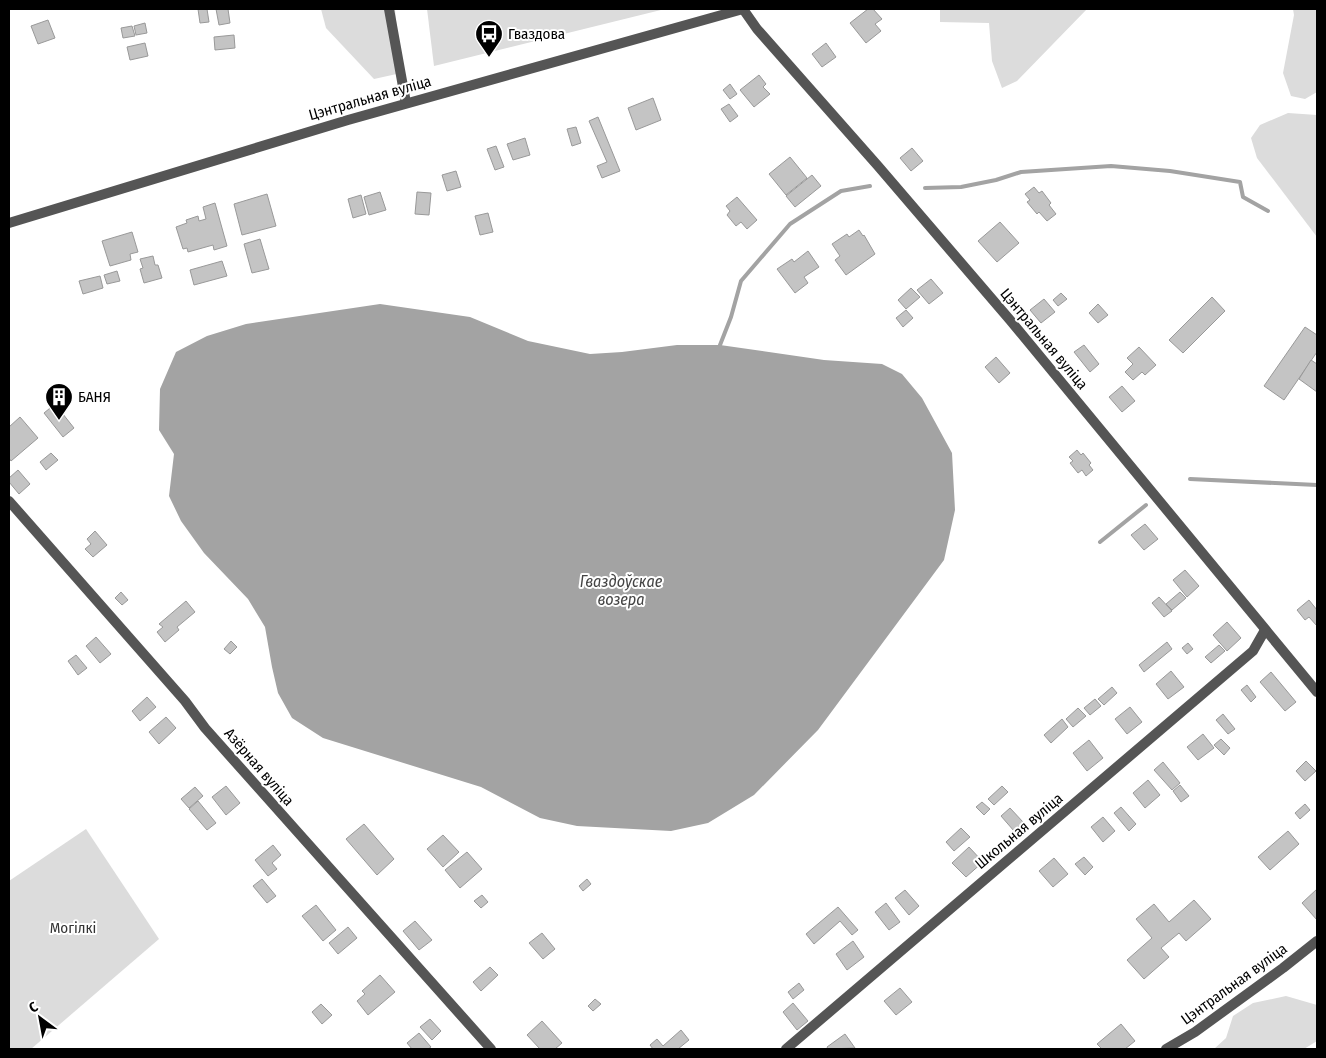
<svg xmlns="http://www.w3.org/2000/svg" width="1326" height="1058" font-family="'Fira Sans Condensed',sans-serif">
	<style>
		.green { fill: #dcdcdc }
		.water { fill: #a3a3a3 }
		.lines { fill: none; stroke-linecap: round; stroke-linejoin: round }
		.stream { stroke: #a3a3a3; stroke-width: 4 }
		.building { fill: #c4c4c4; stroke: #999 }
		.minor { stroke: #555; stroke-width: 10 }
		.tertiary { stroke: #555; stroke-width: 10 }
		.labels { text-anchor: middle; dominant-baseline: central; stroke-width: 4; stroke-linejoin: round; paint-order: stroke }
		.poi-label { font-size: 15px; fill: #000; stroke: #fff; text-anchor: start }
		.street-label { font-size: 15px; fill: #000; stroke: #fff }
		.park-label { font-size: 15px; fill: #333; stroke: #fff }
		.water-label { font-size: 16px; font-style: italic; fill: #444; stroke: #fff }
	</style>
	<rect width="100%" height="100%" fill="#fff"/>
	<g class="green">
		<path d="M321 9H395L401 73 374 79 326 28Z"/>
		<path d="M427 9H665L434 66Z"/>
		<path d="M940 9H1087L1017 81 1002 88 992 61 989 23 940 22Z"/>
		<path d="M1293 9H1317V92L1305 99 1291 96 1283 73 1294 15Z"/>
		<path d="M1288 113 1317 115V237L1257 158 1251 138 1260 125Z"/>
		<path d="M86 829 159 939 31 1049H9V881Z"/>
		<path d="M1286 996 1317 1005V1041L1304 1049H1214L1226 1038 1233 1016 1253 1003Z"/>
	</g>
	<path class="water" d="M380 304 470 317 528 341 590 354 622 352 677 345H720L824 360 882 364 902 374 922 398 952 453 955 510 944 560 818 730 754 795 708 823 671 831 577 826 540 818 481 787 323 738 292 718 278 693 272 667 265 627 248 599 204 553 181 521 169 496 174 454 159 430 160 389 176 352 207 336 246 324Z"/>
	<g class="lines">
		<g class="stream">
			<path d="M925 188 961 187 996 180 1021 172 1111 166 1170 171 1240 182 1243 197 1268 211"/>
			<path d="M720 345 731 317 741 281 790 224 841 191 870 186"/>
			<path d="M1190 479 1317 485"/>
			<path d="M1100 542 1146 505"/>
		</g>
	</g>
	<g class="building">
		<path d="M198 9H207L209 22 200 23Z"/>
		<path d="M216 9H228L230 23 219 25Z"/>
		<path d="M868 9H873L882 19 875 24 881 31 866 43 850 23Z"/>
		<path d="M48 20 55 38 38 44 31 26Z"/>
		<path d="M145 23 147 33 136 35 134 26Z"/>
		<path d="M132 26 135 36 123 38 121 28Z"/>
		<path d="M234 35 235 48 215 50 214 37Z"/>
		<path d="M145 43 148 56 130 60 127 47Z"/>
		<path d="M826 43 836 57 822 67 812 54Z"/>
		<path d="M759 75 766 84 763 87 770 94 754 107 740 90Z"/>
		<path d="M730 84 737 94 730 99 723 90Z"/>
		<path d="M653 98 661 120 636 130 628 108Z"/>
		<path d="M729 104 738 116 730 122 721 109Z"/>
		<path d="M598 117 620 171 602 178 597 166 607 162 589 121Z"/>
		<path d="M576 127 581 143 572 146 567 129Z"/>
		<path d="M525 138 530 155 513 160 507 144Z"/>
		<path d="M496 146 504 167 495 170 487 149Z"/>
		<path d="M912 148 923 161 911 171 900 158Z"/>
		<path d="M790 157 807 178 786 195 769 174Z"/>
		<path d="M456 171 461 187 447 191 442 175Z"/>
		<path d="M812 175 821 186 795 207 786 196Z"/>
		<path d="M1034 187 1039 193 1042 191 1051 203 1049 205 1056 214 1047 221 1039 212 1037 214 1027 202 1030 200 1025 194Z"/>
		<path d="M380 192 386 210 369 215 364 197Z"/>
		<path d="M417 192 431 193 429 215 415 214Z"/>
		<path d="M267 194 276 226 242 235 234 204Z"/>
		<path d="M361 195 366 214 353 218 348 199Z"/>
		<path d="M737 197 757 220 747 229 741 222 736 226 727 215 730 211 726 206Z"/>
		<path d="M215 203 227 246 214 250 213 245 188 252 187 248 183 249 176 227 187 223 186 220 198 216 199 221 206 219 203 207Z"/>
		<path d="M488 213 493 232 480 235 475 216Z"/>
		<path d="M1000 222 1019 243 997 262 978 241Z"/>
		<path d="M859 230 863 236 864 235 875 254 846 275 835 260 840 256 832 244 847 234 849 237Z"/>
		<path d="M132 232 138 252 130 254 131 260 110 266 102 241Z"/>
		<path d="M260 239 269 269 252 273 244 244Z"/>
		<path d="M808 251 819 267 804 277 808 283 795 293 777 269 792 259 794 262Z"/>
		<path d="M153 256 155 265H158L162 278 144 283 140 269 143 268 140 259Z"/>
		<path d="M222 261 227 276 194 285 190 270Z"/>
		<path d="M117 271 120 281 107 284 104 275Z"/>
		<path d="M100 276 103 288 83 294 79 281Z"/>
		<path d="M931 279 943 293 929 304 917 290Z"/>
		<path d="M911 288 920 297 906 309 898 300Z"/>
		<path d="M1061 293 1067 299 1058 306 1053 300Z"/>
		<path d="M1212 297 1225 311 1183 353 1169 340Z"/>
		<path d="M1044 299 1055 312 1041 323 1030 310Z"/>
		<path d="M1098 304 1108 315 1098 323 1089 313Z"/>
		<path d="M906 310 913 318 903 327 896 318Z"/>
		<path d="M1305 327 1317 335V352L1284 400 1264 386Z"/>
		<path d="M1084 345 1099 364 1090 372 1074 352Z"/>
		<path d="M1139 347 1156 365 1145 375 1142 372 1133 380 1125 372 1133 364 1127 358Z"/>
		<path d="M996 357 1010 373 999 383 985 367Z"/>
		<path d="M1311 360 1317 364V392L1299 379Z"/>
		<path d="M1122 386 1135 401 1122 412 1109 397Z"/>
		<path d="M55 404 74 428 63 437 44 413Z"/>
		<path d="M20 417 38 438 11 461 9 458V427Z"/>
		<path d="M1077 450 1081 455 1083 453 1091 463 1089 465 1093 470 1086 476 1082 470 1078 473 1070 463 1073 461 1069 457Z"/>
		<path d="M51 453 58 460 46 470 40 462Z"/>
		<path d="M18 470 30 484 19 494 9 482V478Z"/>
		<path d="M1145 524 1158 539 1144 550 1131 535Z"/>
		<path d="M95 531 107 545 93 557 85 549 91 544 87 539Z"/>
		<path d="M1185 570 1199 586 1187 597 1173 580Z"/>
		<path d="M121 592 128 600 122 605 115 598Z"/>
		<path d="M1180 592 1186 598 1172 610 1166 604Z"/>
		<path d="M1159 597 1172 611 1164 617 1152 603Z"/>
		<path d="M1309 600 1317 610V626L1309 617 1305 620 1297 610Z"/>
		<path d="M186 601 195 612 177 627 179 630 165 642 157 632 163 627 159 624Z"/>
		<path d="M1227 622 1241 638 1227 651 1213 635Z"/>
		<path d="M96 637 111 654 100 663 86 646Z"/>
		<path d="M231 641 237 647 230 654 224 649Z"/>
		<path d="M1167 642 1172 649 1144 672 1139 665Z"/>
		<path d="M1188 643 1193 649 1187 654 1182 648Z"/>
		<path d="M1219 645 1225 651 1211 663 1205 657Z"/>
		<path d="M76 655 87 668 78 675 68 661Z"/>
		<path d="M1171 671 1184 687 1168 699 1156 684Z"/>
		<path d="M1271 672 1296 702 1285 711 1260 682Z"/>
		<path d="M1247 685 1256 697 1251 702 1241 690Z"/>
		<path d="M1112 687 1117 693 1104 705 1098 699Z"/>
		<path d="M147 697 156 707 140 721 132 711Z"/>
		<path d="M1095 699 1101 706 1090 715 1084 708Z"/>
		<path d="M1130 707 1142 722 1127 734 1115 719Z"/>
		<path d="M1078 708 1086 716 1073 727 1066 719Z"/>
		<path d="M1223 714 1235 729 1228 734 1216 720Z"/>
		<path d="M166 717 176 728 159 744 149 732Z"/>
		<path d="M1062 719 1068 727 1051 743 1044 735Z"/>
		<path d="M1203 734 1214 748 1198 760 1187 747Z"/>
		<path d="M1221 739 1230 748 1224 755 1214 745Z"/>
		<path d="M1089 740 1103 758 1087 771 1073 753Z"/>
		<path d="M1306 761 1316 771 1305 781 1296 771Z"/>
		<path d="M1163 762 1180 783 1172 790 1154 770Z"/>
		<path d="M1148 780 1160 795 1145 808 1133 793Z"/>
		<path d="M1180 785 1189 796 1181 802 1173 791Z"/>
		<path d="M226 786 240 803 226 815 212 797Z"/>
		<path d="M1002 786 1008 792 994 805 988 799Z"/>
		<path d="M195 787 203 796 189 808 181 799Z"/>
		<path d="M198 801 216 823 207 830 189 809Z"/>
		<path d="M982 802 990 809 984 815 976 807Z"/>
		<path d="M1305 804 1310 810 1300 819 1295 813Z"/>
		<path d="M1121 807 1136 824 1129 831 1114 813Z"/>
		<path d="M1010 808 1023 822 1014 831 1001 816Z"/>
		<path d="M1103 817 1115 831 1103 842 1091 827Z"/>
		<path d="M364 824 394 859 377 875 346 839Z"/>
		<path d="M961 828 970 837 954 851 946 842Z"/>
		<path d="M1288 831 1299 844 1270 870 1258 857Z"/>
		<path d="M443 835 459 852 443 867 427 849Z"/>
		<path d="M273 845 281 855 272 863 277 869 268 876 255 860Z"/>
		<path d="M969 847 983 862 966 877 952 863Z"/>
		<path d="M467 852 482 869 460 888 445 870Z"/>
		<path d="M1084 857 1093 867 1085 875 1075 864Z"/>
		<path d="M1054 858 1068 874 1053 887 1039 871Z"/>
		<path d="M262 879 276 896 267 903 253 886Z"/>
		<path d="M587 879 591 884 583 891 579 886Z"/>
		<path d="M1317 889V920L1302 903Z"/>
		<path d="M905 890 919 906 909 915 895 898Z"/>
		<path d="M482 895 488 902 481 908 474 901Z"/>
		<path d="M1194 900 1211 919 1186 941 1179 933 1161 948 1169 957 1144 979 1127 960 1152 938 1136 919 1154 904 1169 922Z"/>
		<path d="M886 903 900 922 889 930 875 912Z"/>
		<path d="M316 905 336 930 323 941 302 916Z"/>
		<path d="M838 907 858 930 852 935 840 921 814 944 806 934Z"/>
		<path d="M415 921 432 940 419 950 403 931Z"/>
		<path d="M348 927 357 938 338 954 329 943Z"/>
		<path d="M542 933 555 949 543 959 529 943Z"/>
		<path d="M853 941 864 957 847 970 836 954Z"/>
		<path d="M490 967 498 975 481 991 473 982Z"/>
		<path d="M380 975 395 992 368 1015 357 1001 365 994 362 991Z"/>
		<path d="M799 983 804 990 793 999 788 992Z"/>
		<path d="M900 988 912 1002 896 1015 884 1001Z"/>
		<path d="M595 999 601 1004 593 1011 588 1006Z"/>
		<path d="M793 1003 808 1021 797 1030 783 1012Z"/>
		<path d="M321 1004 332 1015 322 1024 312 1012Z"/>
		<path d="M430 1019 441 1031 432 1040 420 1027Z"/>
		<path d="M542 1021 562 1043 555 1049H540L527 1035Z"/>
		<path d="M1121 1024 1135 1041 1125 1049H1102L1097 1044Z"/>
		<path d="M681 1030 689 1040 678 1049H653L650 1045 657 1039 663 1046Z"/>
		<path d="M419 1033 431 1047 428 1049H412L407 1043Z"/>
		<path d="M845 1034 855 1048 828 1049 827 1047Z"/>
	</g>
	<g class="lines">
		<g class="minor">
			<path d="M389 9 406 103"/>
			<path d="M743 9 757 29 878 166 1010 320 1317 692"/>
			<path d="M9 501 185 701 205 728 294 828 491 1049"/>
			<path d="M786 1049 1253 651 1265 630"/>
			<path d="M1166 1049 1195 1032 1283 968 1317 941"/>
		</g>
		<path class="tertiary" d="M9 223 348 120 743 9"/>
	</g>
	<defs>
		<symbol id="bus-pin" viewBox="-11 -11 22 30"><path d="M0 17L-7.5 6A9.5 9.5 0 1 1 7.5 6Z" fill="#000" stroke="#fff"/><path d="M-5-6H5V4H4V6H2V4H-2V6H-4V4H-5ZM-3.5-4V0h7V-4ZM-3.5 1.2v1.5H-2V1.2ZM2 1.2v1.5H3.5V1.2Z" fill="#fff"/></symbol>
		<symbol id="building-pin" viewBox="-11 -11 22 30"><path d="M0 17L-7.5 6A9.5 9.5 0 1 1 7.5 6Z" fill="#000" stroke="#fff"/><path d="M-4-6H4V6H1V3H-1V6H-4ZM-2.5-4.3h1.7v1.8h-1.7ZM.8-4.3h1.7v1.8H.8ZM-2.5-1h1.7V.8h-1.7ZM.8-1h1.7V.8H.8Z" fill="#fff"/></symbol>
	</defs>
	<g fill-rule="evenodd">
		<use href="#bus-pin" x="473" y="18" width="32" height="43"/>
		<use href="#building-pin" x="43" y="381" width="32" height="43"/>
	</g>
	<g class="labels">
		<g class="poi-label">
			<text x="508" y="34">Гваздова</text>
			<text x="78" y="397">БАНЯ</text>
		</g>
		<g class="street-label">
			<text transform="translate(370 98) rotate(-16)">Цэнтральная вуліца</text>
			<text transform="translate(1044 339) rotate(50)">Цэнтральная вуліца</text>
			<text transform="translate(259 767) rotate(49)">Азёрная вуліца</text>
			<text transform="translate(1019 831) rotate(-40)">Школьная вуліца</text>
			<text transform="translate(1234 984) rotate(-36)">Цэнтральная вуліца</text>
		</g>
		<g class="park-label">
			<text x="73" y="928">Могілкі</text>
		</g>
		<g class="water-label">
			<text x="621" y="581">Гваздоўскае<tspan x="621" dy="18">возера</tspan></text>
		</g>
	</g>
	<rect width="1326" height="1058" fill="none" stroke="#000000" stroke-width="20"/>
	<g transform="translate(40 1018) rotate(328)" stroke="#ffffff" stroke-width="4" paint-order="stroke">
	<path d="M0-4L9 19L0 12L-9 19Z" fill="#000000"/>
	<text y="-8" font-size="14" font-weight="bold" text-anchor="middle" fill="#000000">С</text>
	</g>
</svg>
